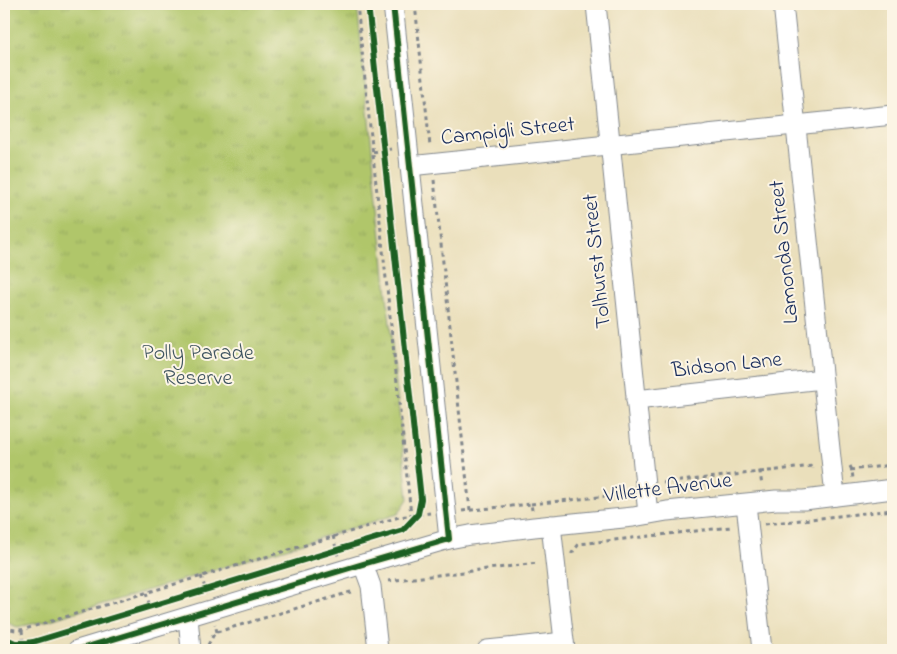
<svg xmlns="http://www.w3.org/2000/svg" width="897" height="654" font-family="'Indie Flower',sans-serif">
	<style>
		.grass { fill: url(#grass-tufts); stroke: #667a64 }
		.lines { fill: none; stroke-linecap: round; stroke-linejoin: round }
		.minor-casing { stroke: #82878c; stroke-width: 21 }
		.path { stroke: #82878c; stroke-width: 3; stroke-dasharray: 4 4; stroke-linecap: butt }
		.minor { stroke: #fff; stroke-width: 19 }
		.cycleway-casing { stroke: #fcf5e5; stroke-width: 9 }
		.cycleway { stroke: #1b5e20; stroke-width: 6 }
		.labels { text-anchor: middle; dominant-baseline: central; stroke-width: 4; stroke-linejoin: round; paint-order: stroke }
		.street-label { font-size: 22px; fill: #1b2f5e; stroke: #fcf5e5 }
		.park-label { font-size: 22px; fill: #405561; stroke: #fcf5e5 }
	</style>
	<defs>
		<pattern id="grass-tufts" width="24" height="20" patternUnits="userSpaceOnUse" patternTransform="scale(1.25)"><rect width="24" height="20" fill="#b0c66b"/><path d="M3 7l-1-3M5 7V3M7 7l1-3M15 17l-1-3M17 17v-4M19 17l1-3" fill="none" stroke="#97aa5f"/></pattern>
	</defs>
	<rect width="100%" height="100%" fill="#fcf5e5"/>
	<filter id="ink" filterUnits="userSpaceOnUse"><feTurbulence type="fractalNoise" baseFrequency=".02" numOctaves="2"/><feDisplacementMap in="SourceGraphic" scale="10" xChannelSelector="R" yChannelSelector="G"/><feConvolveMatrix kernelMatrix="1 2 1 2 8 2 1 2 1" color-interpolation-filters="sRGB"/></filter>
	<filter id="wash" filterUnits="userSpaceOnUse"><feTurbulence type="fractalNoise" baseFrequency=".0096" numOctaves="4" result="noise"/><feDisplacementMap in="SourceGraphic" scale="20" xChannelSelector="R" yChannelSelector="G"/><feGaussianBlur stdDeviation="1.12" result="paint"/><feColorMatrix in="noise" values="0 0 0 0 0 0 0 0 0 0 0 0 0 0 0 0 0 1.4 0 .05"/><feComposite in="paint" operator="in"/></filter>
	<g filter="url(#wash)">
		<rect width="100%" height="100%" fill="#eadfbb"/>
		<path class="grass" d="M4 4H357L408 499 398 514 47 621 17 627 4 621Z"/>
	</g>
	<g filter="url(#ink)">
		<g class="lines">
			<defs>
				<g id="minor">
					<path d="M596 4 648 514"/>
					<path d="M783 4 835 496"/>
					<path d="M707 134 893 115"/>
					<path d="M410 166 701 135"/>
					<path d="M636 400 822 379"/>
					<path d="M746 504 762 650"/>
					<path d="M551 525 565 650"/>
					<path d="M449 539 470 535 534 527 633 517 667 511 776 500H804L893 489"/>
					<path d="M363 564 371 586 378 650"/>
					<path d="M188 617 191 650"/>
					<path d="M77 650 363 564 449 539 393 4"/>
					<path d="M487 650 564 642"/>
				</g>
			</defs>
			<use href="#minor" class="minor-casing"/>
			<g class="path">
				<path d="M357 4 411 515"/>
				<path d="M415 4 430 146"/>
				<path d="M373 152 391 149"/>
				<path d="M434 180 470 510"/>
				<path d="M850 466 852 470 853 479"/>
				<path d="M850 470 893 465"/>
				<path d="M760 472 813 466V469"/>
				<path d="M663 483 760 472 762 486"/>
				<path d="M531 504 629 494"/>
				<path d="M462 511 531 504 532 510"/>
				<path d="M765 524 893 510"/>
				<path d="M333 536 338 556"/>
				<path d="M572 554V553L579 544 731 527V528"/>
				<path d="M201 576 207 594"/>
				<path d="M388 581 538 563"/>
				<path d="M146 593 151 610"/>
				<path d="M4 626C11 630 17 631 25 629L399 517 430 513"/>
				<path d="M22 630 23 640 22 643"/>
				<path d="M217 632 354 591"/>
				<path d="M208 645 214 634 217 632 215 624"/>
				<path d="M158 650 164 649 167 650"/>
			</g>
			<use href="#minor" class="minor"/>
			<defs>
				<g id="cycleway">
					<path d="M4 638 15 643H27L33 642 403 530 418 514 421 499 368 4"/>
					<path d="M77 650 363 564 449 539 393 4"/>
				</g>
			</defs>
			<use href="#cycleway" class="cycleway-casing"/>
			<use href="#cycleway" class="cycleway"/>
		</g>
	</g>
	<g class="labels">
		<g class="street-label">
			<text transform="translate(508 132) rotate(-6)">Campigli Street</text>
			<text transform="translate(785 252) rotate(-96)">Lamonda Street</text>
			<text transform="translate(598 261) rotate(-96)">Tolhurst Street</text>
			<text transform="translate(727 366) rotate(-6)">Bidson Lane</text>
			<text transform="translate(668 489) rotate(-7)">Villette Avenue</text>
		</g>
		<g class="park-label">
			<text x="198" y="354">Polly Parade<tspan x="198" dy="25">Reserve</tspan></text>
		</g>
	</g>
	<rect width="897" height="654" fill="none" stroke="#fcf5e5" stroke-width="20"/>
</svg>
